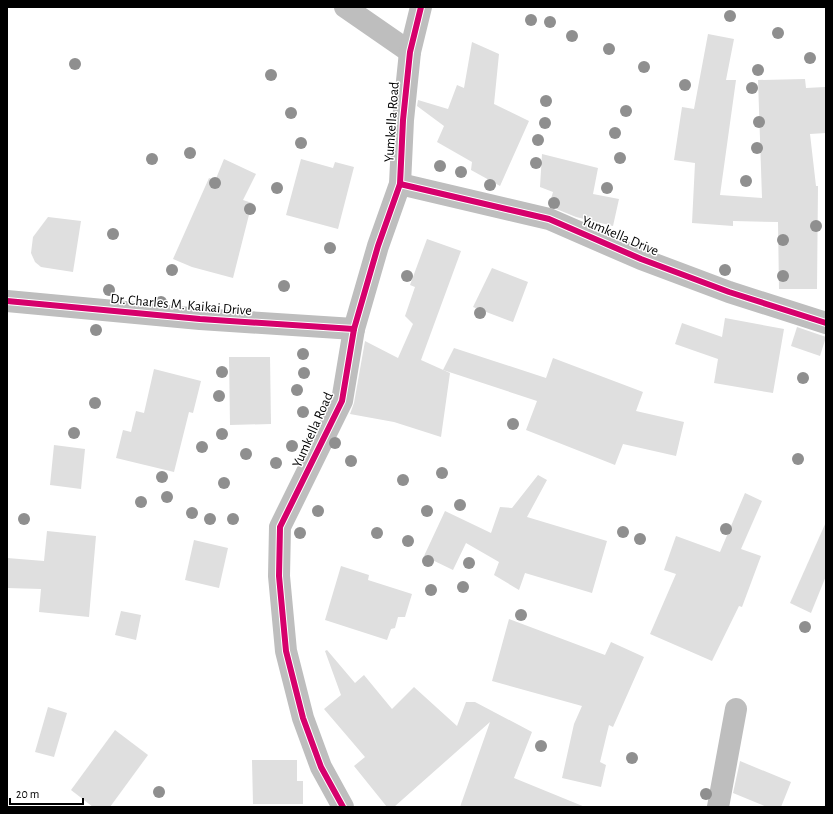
<svg xmlns="http://www.w3.org/2000/svg" width="833" height="814" font-family="'Alegreya Sans',sans-serif">
	<style>
		.building { fill: #dfdfdf }
		.lines { fill: none; stroke-linecap: round; stroke-linejoin: round }
		.minor { stroke: #bebebe; stroke-width: 22 }
		.cycleway-casing { stroke: #fff; stroke-width: 8 }
		.cycleway { stroke: #d6006c; stroke-width: 6 }
		.tree { fill: #8f8f8f }
		.labels { text-anchor: middle; dominant-baseline: central; stroke-width: 3; stroke-linejoin: round; paint-order: stroke }
		.street-label { font-size: 14px; fill: #000; stroke: #fff }
	</style>
	<rect width="100%" height="100%" fill="#fff"/>
	<g class="building">
		<path d="M708 34 734 39 726 80H736L720 195 762 198 758 80 805 79 806 88 825 87 826 133 810 134 816 186H818L817 289H779L778 222 733 221V226L692 223 695 163 674 160 682 107 694 109Z"/>
		<path d="M472 42 499 54 494 104 529 121 500 186 471 170 472 162 437 142 444 126 417 106 418 100 448 109 457 85 464 88Z"/>
		<path d="M542 154 598 168 593 194 619 199 613 226 576 217 549 206 553 192 540 187Z"/>
		<path d="M224 159 256 174 243 200 252 203 233 278 192 267 173 259 209 178 215 181Z"/>
		<path d="M301 159 333 168 335 162 354 167 338 229 286 215Z"/>
		<path d="M48 217 81 221 73 272 41 267 35 262 31 253 33 237Z"/>
		<path d="M427 239 461 251 421 360 450 373 441 437 394 422 350 414 354 403 365 341 398 358 413 324 405 316 415 287 410 285Z"/>
		<path d="M492 268 528 282 513 322 473 307Z"/>
		<path d="M725 318 784 329 773 393 714 383 718 359 675 344 682 323 722 337Z"/>
		<path d="M797 327 826 337 820 356 791 346Z"/>
		<path d="M454 348 546 378 553 358 643 392 636 411 684 422 676 456 623 444 615 465 526 430 537 401 443 370Z"/>
		<path d="M229 357H270L271 424 230 425Z"/>
		<path d="M154 369 201 381 193 413 189 412 174 472 116 458 123 430 131 432 136 411 144 413Z"/>
		<path d="M54 445 85 449 81 489 50 485Z"/>
		<path d="M538 475 547 480 527 517 607 541 592 593 525 573 519 590 494 575 499 562 466 543 453 570 424 556 445 511 491 533 500 507 512 508Z"/>
		<path d="M745 493 762 501 741 549 761 556 742 607 739 606 712 661 650 634 676 574 664 570 676 536 720 552Z"/>
		<path d="M826 522V576L811 613 790 603Z"/>
		<path d="M47 531 96 536 89 617 39 612 41 589 7 588V558L44 561Z"/>
		<path d="M194 540 228 548 219 588 185 580Z"/>
		<path d="M341 566 369 575 368 580 412 594 405 617H398L395 628 391 629 387 640 325 620Z"/>
		<path d="M121 611 141 615 136 640 115 635Z"/>
		<path d="M509 619 605 655 611 642 644 657 613 727 609 725 600 762 606 765 601 787 562 778 574 724 582 706 492 681Z"/>
		<path d="M327 650 355 683 364 675 392 709 414 687 457 726 466 702H475L532 732 514 778 585 807H460L490 722 394 807H387L354 766 365 757 324 709 341 695 325 651Z"/>
		<path d="M48 707 67 713 54 757 35 752Z"/>
		<path d="M115 730 148 755 110 807H93L71 790Z"/>
		<path d="M252 760H297V781H303V804H253Z"/>
		<path d="M740 761 791 782 781 807H767L733 793Z"/>
	</g>
	<g class="lines">
		<g class="minor">
			<path d="M345 7 410 52"/>
			<path d="M400 184 549 219 641 259 729 292 826 323"/>
			<path d="M7 301 200 319 354 329"/>
			<path d="M343 807 321 767 303 718 286 651 279 576 280 527 342 401 354 329 378 246 400 184 403 120 410 52 421 7"/>
			<path d="M718 807 736 709"/>
		</g>
		<defs>
			<g id="cycleway">
				<path d="M400 184 549 219 641 259 729 292 826 323"/>
				<path d="M7 301 200 319 354 329"/>
				<path d="M343 807 321 767 303 718 286 651 279 576 280 527 342 401 354 329 378 246 400 184 403 120 410 52 421 7"/>
			</g>
		</defs>
		<use href="#cycleway" class="cycleway-casing"/>
		<use href="#cycleway" class="cycleway"/>
	</g>
	<g class="tree">
		<circle cx="730" cy="16" r="6"/>
		<circle cx="531" cy="20" r="6"/>
		<circle cx="550" cy="22" r="6"/>
		<circle cx="778" cy="33" r="6"/>
		<circle cx="572" cy="36" r="6"/>
		<circle cx="609" cy="49" r="6"/>
		<circle cx="810" cy="58" r="6"/>
		<circle cx="75" cy="64" r="6"/>
		<circle cx="644" cy="67" r="6"/>
		<circle cx="758" cy="70" r="6"/>
		<circle cx="271" cy="75" r="6"/>
		<circle cx="685" cy="85" r="6"/>
		<circle cx="752" cy="88" r="6"/>
		<circle cx="546" cy="101" r="6"/>
		<circle cx="626" cy="111" r="6"/>
		<circle cx="291" cy="113" r="6"/>
		<circle cx="759" cy="122" r="6"/>
		<circle cx="545" cy="123" r="6"/>
		<circle cx="615" cy="133" r="6"/>
		<circle cx="538" cy="140" r="6"/>
		<circle cx="301" cy="143" r="6"/>
		<circle cx="757" cy="148" r="6"/>
		<circle cx="190" cy="153" r="6"/>
		<circle cx="620" cy="158" r="6"/>
		<circle cx="152" cy="159" r="6"/>
		<circle cx="536" cy="163" r="6"/>
		<circle cx="440" cy="166" r="6"/>
		<circle cx="461" cy="172" r="6"/>
		<circle cx="746" cy="181" r="6"/>
		<circle cx="215" cy="183" r="6"/>
		<circle cx="490" cy="185" r="6"/>
		<circle cx="277" cy="188" r="6"/>
		<circle cx="607" cy="188" r="6"/>
		<circle cx="554" cy="203" r="6"/>
		<circle cx="250" cy="209" r="6"/>
		<circle cx="816" cy="226" r="6"/>
		<circle cx="113" cy="234" r="6"/>
		<circle cx="783" cy="240" r="6"/>
		<circle cx="330" cy="248" r="6"/>
		<circle cx="172" cy="270" r="6"/>
		<circle cx="725" cy="270" r="6"/>
		<circle cx="407" cy="276" r="6"/>
		<circle cx="783" cy="276" r="6"/>
		<circle cx="284" cy="286" r="6"/>
		<circle cx="109" cy="290" r="6"/>
		<circle cx="161" cy="302" r="6"/>
		<circle cx="480" cy="313" r="6"/>
		<circle cx="96" cy="330" r="6"/>
		<circle cx="303" cy="354" r="6"/>
		<circle cx="222" cy="372" r="6"/>
		<circle cx="304" cy="373" r="6"/>
		<circle cx="803" cy="378" r="6"/>
		<circle cx="297" cy="390" r="6"/>
		<circle cx="219" cy="396" r="6"/>
		<circle cx="95" cy="403" r="6"/>
		<circle cx="303" cy="412" r="6"/>
		<circle cx="513" cy="424" r="6"/>
		<circle cx="74" cy="433" r="6"/>
		<circle cx="222" cy="434" r="6"/>
		<circle cx="335" cy="443" r="6"/>
		<circle cx="292" cy="446" r="6"/>
		<circle cx="202" cy="447" r="6"/>
		<circle cx="246" cy="454" r="6"/>
		<circle cx="798" cy="459" r="6"/>
		<circle cx="351" cy="461" r="6"/>
		<circle cx="276" cy="463" r="6"/>
		<circle cx="442" cy="473" r="6"/>
		<circle cx="162" cy="477" r="6"/>
		<circle cx="403" cy="480" r="6"/>
		<circle cx="224" cy="483" r="6"/>
		<circle cx="167" cy="497" r="6"/>
		<circle cx="141" cy="502" r="6"/>
		<circle cx="460" cy="505" r="6"/>
		<circle cx="318" cy="511" r="6"/>
		<circle cx="427" cy="511" r="6"/>
		<circle cx="192" cy="513" r="6"/>
		<circle cx="24" cy="519" r="6"/>
		<circle cx="210" cy="519" r="6"/>
		<circle cx="233" cy="519" r="6"/>
		<circle cx="726" cy="529" r="6"/>
		<circle cx="623" cy="532" r="6"/>
		<circle cx="300" cy="533" r="6"/>
		<circle cx="377" cy="533" r="6"/>
		<circle cx="640" cy="539" r="6"/>
		<circle cx="408" cy="541" r="6"/>
		<circle cx="428" cy="561" r="6"/>
		<circle cx="469" cy="563" r="6"/>
		<circle cx="463" cy="587" r="6"/>
		<circle cx="431" cy="590" r="6"/>
		<circle cx="521" cy="615" r="6"/>
		<circle cx="805" cy="627" r="6"/>
		<circle cx="541" cy="746" r="6"/>
		<circle cx="632" cy="758" r="6"/>
		<circle cx="159" cy="792" r="6"/>
		<circle cx="706" cy="794" r="6"/>
	</g>
	<g class="labels">
		<g class="street-label">
			<text transform="translate(392 122) rotate(-86)">Yumkella Road</text>
			<text transform="translate(620 236) rotate(23)">Yumkella Drive</text>
			<text transform="translate(181 305) rotate(5)">Dr. Charles M. Kaikai Drive</text>
			<text transform="translate(313 430) rotate(-66)">Yumkella Road</text>
		</g>
	</g>
	<rect width="833" height="814" fill="none" stroke="#000000" stroke-width="16"/>
	<path d="M10 798v6h73v-6" fill="none" stroke="#000000" stroke-width="2"/>
	<text x="16" y="798" font-size="12" fill="#000000" stroke="#ffffff" stroke-width="3" paint-order="stroke">20 m</text>
</svg>
